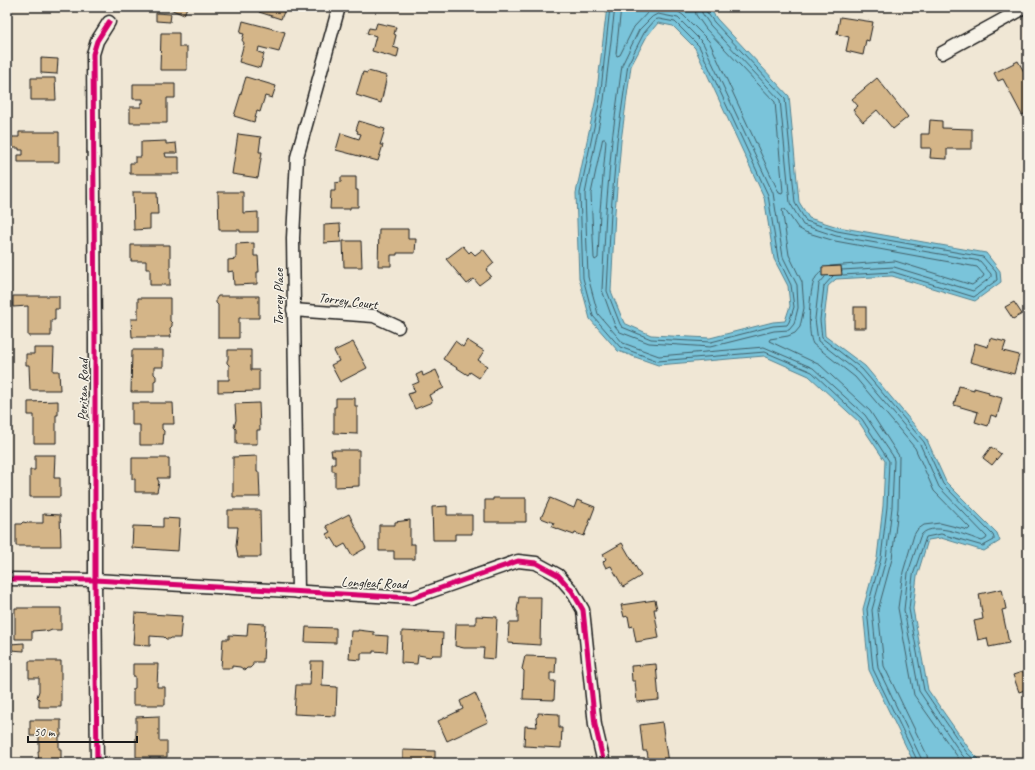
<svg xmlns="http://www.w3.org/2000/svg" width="1035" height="770" font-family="Caveat,sans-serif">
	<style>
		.water { fill: #7ac4da; stroke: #54818e; fill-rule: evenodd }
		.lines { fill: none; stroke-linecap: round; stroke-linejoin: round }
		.shore { stroke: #425f68; stroke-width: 1 }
		.building { fill: #d4b588; stroke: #1c1c1c }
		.street-casing { stroke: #1c1c1c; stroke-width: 15 }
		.street { stroke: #f7f3e8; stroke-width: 12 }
		.cycleway-casing { stroke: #f7f3e8; stroke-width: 8 }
		.cycleway { stroke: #d6006c; stroke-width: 5 }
		.labels { text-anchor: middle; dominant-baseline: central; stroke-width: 3; stroke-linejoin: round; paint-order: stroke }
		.street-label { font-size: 14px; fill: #1c1c1c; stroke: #f7f3e8 }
	</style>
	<rect width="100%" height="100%" fill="#f0e7d5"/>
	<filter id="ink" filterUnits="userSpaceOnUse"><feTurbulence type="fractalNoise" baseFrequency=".025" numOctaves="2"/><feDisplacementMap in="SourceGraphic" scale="8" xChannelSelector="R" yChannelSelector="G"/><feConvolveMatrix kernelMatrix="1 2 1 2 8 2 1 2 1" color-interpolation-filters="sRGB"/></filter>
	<g filter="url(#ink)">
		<path class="water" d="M607 7H709L717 19 789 96 799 202 809 218 838 227 986 253 1000 271 1001 282 975 301 892 276 836 279 828 286 824 320 825 336 865 366 927 440 946 482 997 533 1000 541 984 551 941 538 928 540 917 576 913 609 928 690 970 750 983 763H914L869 670 863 609 877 558 883 506 885 461 859 422 809 376 764 356 658 365 618 351 590 319 579 278 576 193 596 98ZM658 23 673 26 695 48 764 197 774 259 788 286 790 306 785 321 773 322 710 338 651 335 624 323 611 291 615 212 621 141 631 66 647 36Z"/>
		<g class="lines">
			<g class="shore">
				<path d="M610 7 600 99 580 193 583 278 593 316 620 347 658 361 765 352 812 372 862 419 889 461 887 507 881 558 867 609 873 669 917 760V763"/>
				<path d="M615 7 604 100 585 194 588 277 598 314 623 343 659 356 764 347 813 368 865 415 893 456 894 461 892 507 886 559 872 610 878 668 921 758 922 763"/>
				<path d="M621 7 616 54 617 56 620 55 634 27 649 11 660 8 677 11 683 15 709 41 779 193 782 194 783 192 775 102 706 29 696 15 695 7"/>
				<path d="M701 7 702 13 710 25 780 100 790 203 803 225 836 236 980 261 991 274V277L973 291 894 267 842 270"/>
				<path d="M706 7V11L714 22 785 98 795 203 806 221 837 231 983 257 996 272 997 280 974 297 893 272 843 275"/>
				<path d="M658 14 678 18 703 43 773 193 783 257 797 285 798 308 794 324 789 330 774 331 710 347 649 343 620 332 615 326 602 290 606 211 612 140 622 65 639 30 652 17Z"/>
				<path d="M659 19 675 22 699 46 768 195 778 258 791 285 794 307 789 322 787 325 773 326 711 342 651 339 622 327 620 324 607 291 611 212 617 141 628 64 644 33 655 20Z"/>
				<path d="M603 139H605L606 141 600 211 598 258 595 260 594 258 591 194Z"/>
				<path d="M830 266 895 261 972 285 983 277 984 275 977 267 835 241 805 232 798 228 785 209H782L789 255 802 282 804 308 800 327 795 333 788 336 770 339 769 341 820 365 870 411 899 456 898 508 892 559 878 610 884 666 927 755 928 763"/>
				<path d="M821 272C819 274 816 276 815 279 809 290 807 333 813 344L855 377 915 448 934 491 970 528 968 530 940 523 924 525 917 530 914 535 903 572 898 608 914 695 962 763"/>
				<path d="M833 276 824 286 820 320 822 338 862 369 924 442 943 484 993 535 994 538V540L983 546 941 534 926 537 913 575 909 609 924 690 967 753 978 763"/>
				<path d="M825 277 819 284 815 319 818 341 859 373 920 444 939 487 987 537 986 539 982 541C967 536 929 519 920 537L908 573 904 610 919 691 962 755 970 763"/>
			</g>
		</g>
		<g class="building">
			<path d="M169 7H187L184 15 168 8Z"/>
			<path d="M260 7H286L281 19 259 12Z"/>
			<path d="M156 13 171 14 170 22 156 21Z"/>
			<path d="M840 17 873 22 869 41 866 40 863 55 846 51 849 37 837 34Z"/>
			<path d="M243 21 285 32 279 52 259 47 258 52 264 54 260 68 239 62 244 43 242 40 244 34 240 33Z"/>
			<path d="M377 23 396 27 394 34 396 35 393 47 399 49 397 58 372 51 376 36 367 33 369 28 375 29Z"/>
			<path d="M161 33H179V47H187V70H160Z"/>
			<path d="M41 58 58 59 57 74 41 73Z"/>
			<path d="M1018 61 1028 79V112L1022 115 1003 79 998 81 994 73Z"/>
			<path d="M368 71 387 76 381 103 356 95 363 72 367 73Z"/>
			<path d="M246 77 276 86 272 98 265 96 260 112 257 111 254 122 234 116Z"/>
			<path d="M31 78H55L56 100H31Z"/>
			<path d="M877 78 908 117 893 129 877 110 863 122 853 110 858 106 852 99Z"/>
			<path d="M133 84H175V98H167V123H130V107H141V103H143V99H133Z"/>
			<path d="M930 120 942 121V128L972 129V149H947V159L930 158 931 148H921V134H929Z"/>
			<path d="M359 121 385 129 380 145H383L378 161 336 150 341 133 359 139 361 134 357 133 358 131 356 130Z"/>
			<path d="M19 132H59V162H18V155H23V150H19V148H11V137H19Z"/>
			<path d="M238 134 261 137 259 152H262L258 178 232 174Z"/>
			<path d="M166 141V144L176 143 177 153H165L166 157H179V174H130V163H135V157H141V142Z"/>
			<path d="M341 177H356V190H358V207H350V209H330L331 191H335V183L341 182Z"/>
			<path d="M133 192H157L158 214H150V229L134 230Z"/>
			<path d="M218 192H243V213L258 212V232H240V230H219Z"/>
			<path d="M340 224 341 242 324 243V225Z"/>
			<path d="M379 229H408V239H416L415 253H397V255H391V266H378Z"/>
			<path d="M343 241H361L362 267H344Z"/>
			<path d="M254 243V256H258L259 272H257V284L234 285 233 271 228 272V260L236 259V244Z"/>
			<path d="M131 245H170V285H150V269H146V261H131Z"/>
			<path d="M463 246 469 253 471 251 475 255 483 249 494 263 486 270 491 276 479 285 474 279 467 284 446 259Z"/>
			<path d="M841 266 842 275 822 276V267Z"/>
			<path d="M13 296H59V309H55V320H51V336H28V306L13 307Z"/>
			<path d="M218 296H259V318H239V338H218V305L216 303V299Z"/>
			<path d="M138 298H170V321L172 323V326L170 328 171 337H132L131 319H138Z"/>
			<path d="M1014 302 1022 314 1013 319 1005 307Z"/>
			<rect x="854" y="307" width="12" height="21"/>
			<path d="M990 338 1006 342 1003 351 1019 355 1014 374 970 362 975 343 988 347Z"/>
			<path d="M467 340 484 351 478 360 487 366 479 378 470 372 468 375 443 359 455 341 463 347Z"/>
			<path d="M353 342 367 368 340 382 331 365 339 361 334 351Z"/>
			<path d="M34 348H54L53 371H59L60 390H30L29 365H26V354H34Z"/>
			<path d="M132 350H163V367H154V374L156 376V380L154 381V392H131Z"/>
			<path d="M228 350H251V370H259V391L218 392V380H229V365L227 363V361L228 359Z"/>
			<path d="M436 370 444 388 429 395 432 402 415 409 408 394 415 392 412 385 419 382 416 375 422 372 423 376Z"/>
			<path d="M959 386 974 390V388L989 392 988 394 1002 398 997 417 991 415 988 426 975 422 978 412 954 405Z"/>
			<path d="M336 398H355V406H357V434L334 433V407H336Z"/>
			<path d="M58 401V415H56V443H34V415H28V402Z"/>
			<path d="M132 403H173L174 424H162V429L164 431 163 445H140V425H132Z"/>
			<path d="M259 403 260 430H257V444H236V429L234 427 236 420 235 404Z"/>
			<path d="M991 447 1001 454 992 465 983 458Z"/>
			<path d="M331 450H359V486L335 487V471H332V464H335V456H332Z"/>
			<path d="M35 455H55L54 478H60V497H30V470H35Z"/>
			<path d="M257 456V472H259L260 497H233V457Z"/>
			<path d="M132 458H169V478H157L159 482 157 492H135V479H132Z"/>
			<path d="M493 498H526V522H485V500H493Z"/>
			<path d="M550 498 574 508 577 500 595 507 584 536 575 533 574 535 552 527 554 523 541 518Z"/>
			<path d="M447 506V515H472V534H455V540H433L432 507Z"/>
			<path d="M228 510H260L261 557H238L236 546 238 527H228Z"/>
			<path d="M43 514 60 515 61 546H16V524H21L23 522 28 523H43Z"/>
			<path d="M349 514 366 548 352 556 345 544 338 548 332 538 330 539 326 534 330 532 326 526Z"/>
			<path d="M163 518 180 519 178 551 132 548 133 526 163 527Z"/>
			<path d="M410 520V544H415V559H394V551H379V525H395V522Z"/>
			<path d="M622 543 641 576 623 587 611 566 606 568 603 562 606 559 603 554Z"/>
			<path d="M1002 589 1006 609 1002 610 1009 643 989 647 987 638 978 640 974 621 983 619 979 594Z"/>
			<path d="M519 597H541L540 645 508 643 509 623H518V611H517Z"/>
			<path d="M655 600 657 609H654L659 638 636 642 633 626 630 627 628 616 624 617 621 605Z"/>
			<path d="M15 608H61V630H52L47 632 45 630 32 631V639H15Z"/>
			<path d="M135 613 182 616 180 638H171L170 639H166L164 637 150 636V646L133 645Z"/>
			<path d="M476 616 497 617 495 659 483 658 484 648H464L455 646 456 624H476Z"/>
			<path d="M248 623 265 624 263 662H253V665L250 668H247L245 670 240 667 232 666V668H221L223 639H229V635L247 636Z"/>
			<path d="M306 627 336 628V643L305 642Z"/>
			<path d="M358 630 374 632V635L388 636 387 652 373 651V653H361V660L349 659 351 631H358Z"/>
			<path d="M402 631 443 633 442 655H432L430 657 418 655 417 664 401 663Z"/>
			<path d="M24 643V651L11 650 10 644Z"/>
			<path d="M525 656 556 657 555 673H550V681H555L554 700 523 699 524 671 522 669Z"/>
			<path d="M29 661H61V707H39V699L37 697 39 691V678H29Z"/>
			<path d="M311 661H323L322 686 337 687 336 716 294 714 296 685H310Z"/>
			<path d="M133 664H158L157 687H165V705H133V689L135 688V676H133Z"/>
			<path d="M656 664 659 700 637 702 635 681H632L631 666Z"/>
			<path d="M1028 670V689L1019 692 1013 675Z"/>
			<path d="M475 693 488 722 447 741 438 721 463 709 460 701Z"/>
			<path d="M538 713 559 714V728H562L561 748 524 746 525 726 537 727 536 718 538 716Z"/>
			<path d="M159 716V741H167V757H136V717Z"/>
			<path d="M30 720H61V736H59V749H61V763H39L38 751H39V736H30Z"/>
			<path d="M662 722 668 763H649L647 751H643L640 725Z"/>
			<path d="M403 750 435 751V762H437V763H403Z"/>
		</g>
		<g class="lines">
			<defs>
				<g id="street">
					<path d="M942 53 1026 7"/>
					<path d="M293 310 374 316 398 327"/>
					<path d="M7 579 95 580 412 598 518 561 536 563 558 575 572 591 583 610 595 725 604 763"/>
					<path d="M298 592 293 238 297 157 339 7"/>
					<path d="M97 763 95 580V342L93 54 97 41 109 22"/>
				</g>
			</defs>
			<use href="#street" class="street-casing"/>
			<use href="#street" class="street"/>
			<defs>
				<g id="cycleway">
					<path d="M7 579 95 580 412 598 518 561 536 563 558 575 572 591 583 610 595 725 604 763"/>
					<path d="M97 763 95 580V342L93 54 97 41 109 22"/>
				</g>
			</defs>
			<use href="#cycleway" class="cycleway-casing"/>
			<use href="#cycleway" class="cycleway"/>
		</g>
	</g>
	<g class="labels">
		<g class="street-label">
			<text transform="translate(278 297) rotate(-90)">Torrey Place</text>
			<text transform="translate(348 301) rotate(7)">Torrey Court</text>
			<text transform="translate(83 390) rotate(-89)">Peritan Road</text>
			<text transform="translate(374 583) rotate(2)">Longleaf Road</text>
		</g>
	</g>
	<rect width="1035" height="770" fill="none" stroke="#f7f3e8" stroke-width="24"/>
	<rect x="12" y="12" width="1011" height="746" fill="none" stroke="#1c1c1c" stroke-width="1.5" filter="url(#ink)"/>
	<path d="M28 736v6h109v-6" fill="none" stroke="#1c1c1c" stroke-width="2"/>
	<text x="34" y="736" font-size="12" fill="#1c1c1c" stroke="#f7f3e8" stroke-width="3" paint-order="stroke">50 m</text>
</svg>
